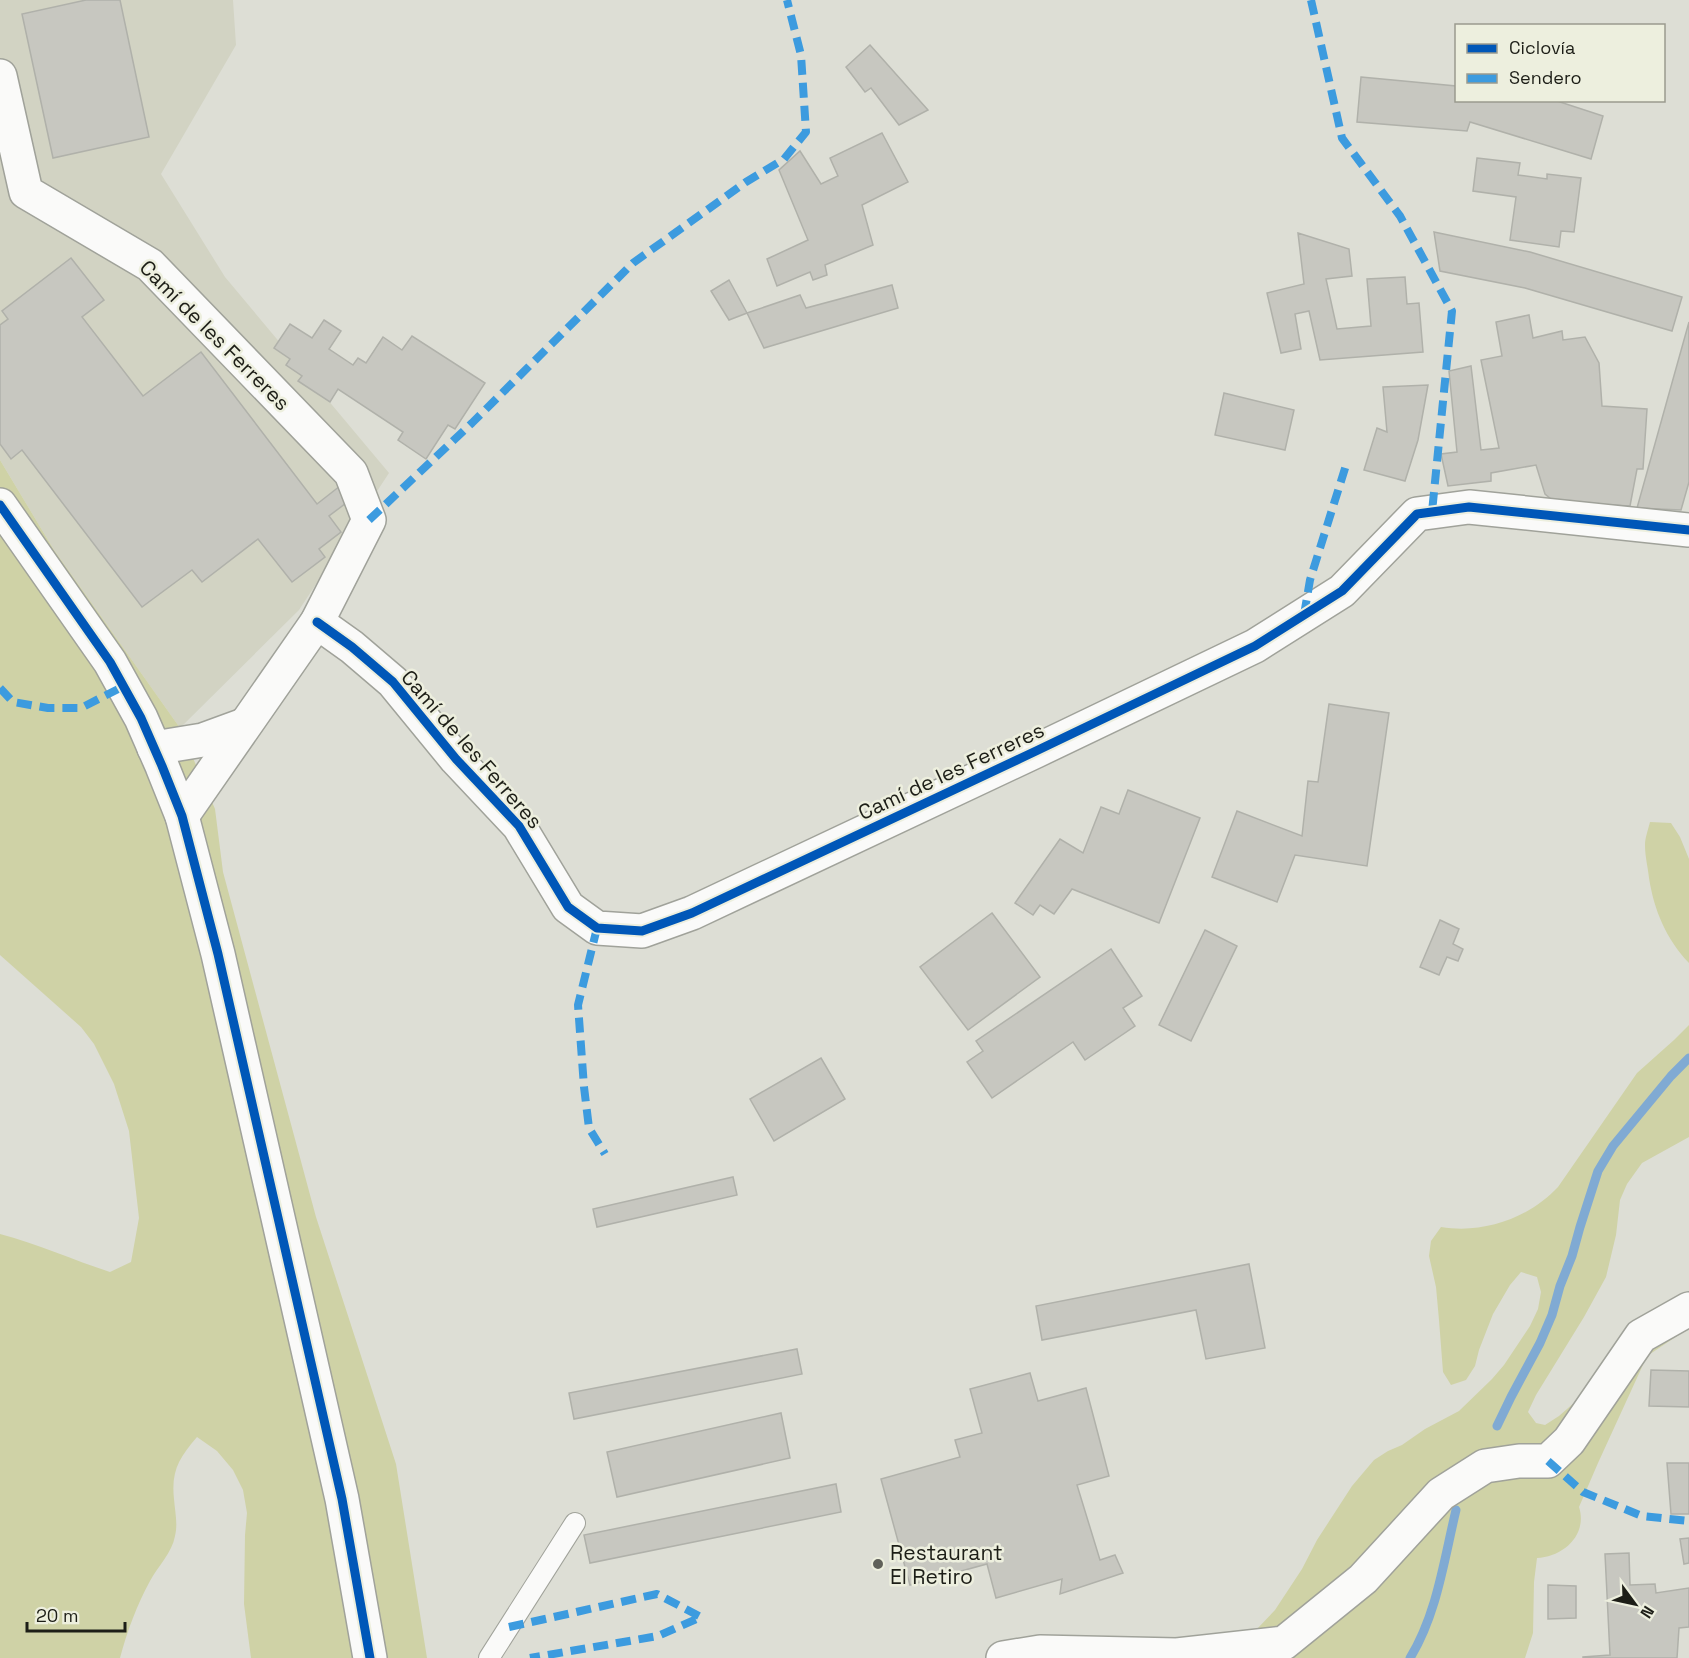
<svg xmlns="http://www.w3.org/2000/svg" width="1689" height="1658" font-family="'Space Grotesk',sans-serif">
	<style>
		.built { fill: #d2d3c3 }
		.green { fill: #cfd2a6 }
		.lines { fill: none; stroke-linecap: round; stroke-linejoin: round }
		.stream { stroke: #80aad3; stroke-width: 9 }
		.building { fill: #c7c7c0; stroke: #b0b1aa; stroke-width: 1.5 }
		.lane-casing { stroke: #a0a29a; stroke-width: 22 }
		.street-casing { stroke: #a0a29a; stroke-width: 36 }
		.secondary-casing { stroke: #a0a29a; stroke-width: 36 }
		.lane { stroke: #fafaf9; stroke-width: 20 }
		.street { stroke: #fafaf9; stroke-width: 33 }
		.secondary { stroke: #fafaf9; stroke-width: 33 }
		.quiet { stroke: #3c9bdf; stroke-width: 8; stroke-dasharray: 15 8; stroke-linecap: butt }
		.cycleway-casing { stroke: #edefde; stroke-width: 13 }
		.cycleway { stroke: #0057b8; stroke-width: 9 }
		.poi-dot { fill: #60615a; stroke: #edefde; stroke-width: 2 }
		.labels { text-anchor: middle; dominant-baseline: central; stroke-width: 5; stroke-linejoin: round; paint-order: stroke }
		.street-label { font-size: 21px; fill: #1d1e17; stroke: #edefde }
		.poi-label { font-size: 21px; fill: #1d1e17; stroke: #edefde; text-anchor: start }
	</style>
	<rect width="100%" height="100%" fill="#ddded5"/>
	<path class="built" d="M0 0H233L236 45 161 174 225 277 389 473 299 610 180 728 54 550 0 460Z"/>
	<g class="green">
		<path d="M0 460 54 550 180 728 215 809 223 872 316 1217 396 1464 427 1658H251L244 1604 245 1535 247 1513 243 1490 233 1470 217 1451 197 1437C179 1458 171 1471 174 1499 175 1512 178 1524 175 1536 172 1553 158 1566 150 1581 137 1605 127 1631 120 1658H0V1234C38 1244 73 1260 110 1272L131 1262 139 1218 129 1131 114 1084 94 1044 81 1027 0 955Z"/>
		<path d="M1650 822 1671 823 1680 837 1689 859V963C1666 939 1654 910 1649 878 1648 867 1645 857 1645 845 1645 838 1648 830 1650 822Z"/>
		<path d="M1689 1025V1137L1642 1163 1627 1184 1620 1200 1616 1235 1606 1277 1584 1317 1536 1395 1528 1412 1536 1423 1545 1425 1559 1416 1583 1395 1649 1313 1663 1304 1689 1291V1328L1647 1356 1598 1463 1579 1507C1588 1535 1563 1557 1537 1558L1534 1582 1533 1633 1525 1658H1189L1196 1657 1257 1629 1275 1610 1302 1569 1317 1540 1352 1486 1374 1460 1388 1451 1402 1445 1425 1429 1459 1411 1492 1379 1504 1365 1530 1326 1538 1309 1541 1292 1537 1277 1521 1272 1510 1285 1493 1314 1479 1350 1475 1366 1466 1380 1451 1385 1443 1372 1439 1320 1436 1287 1429 1256 1431 1241 1441 1227C1484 1234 1529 1218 1558 1187L1637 1073 1674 1040Z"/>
	</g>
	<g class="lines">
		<g class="stream">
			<path d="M1497 1426 1511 1397 1540 1343 1552 1315 1560 1286 1572 1256 1580 1227 1598 1171 1613 1146 1671 1076 1689 1058"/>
			<path d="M1410 1658C1437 1614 1444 1560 1456 1510"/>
		</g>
	</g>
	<g class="building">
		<path d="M86 0H120L149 137 53 158 22 14Z"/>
		<path d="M870 45 928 110 899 125 871 88 865 92 846 67Z"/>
		<path d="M1361 77 1456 86V100H1554L1603 116 1591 159 1470 122 1467 131 1357 122Z"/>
		<path d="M882 133 908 182 862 205 873 245 825 265 827 275 813 280 810 272 777 286 767 259 808 240 779 170 800 151 821 184 838 176 830 158Z"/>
		<path d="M1477 158 1520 163 1518 175 1547 179V174L1581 178 1574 232 1561 231 1559 247 1510 240 1516 197 1473 191Z"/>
		<path d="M1434 232 1530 252 1682 297 1672 331 1525 288 1440 271Z"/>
		<path d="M1298 233 1349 249 1352 276 1326 279 1337 329 1371 326 1367 279 1405 277 1407 304 1419 303 1423 352 1320 360 1309 311 1295 314 1301 349 1281 353 1267 293 1304 284Z"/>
		<path d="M71 258 104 300 82 317 143 396 201 352 317 504 340 486 350 500 329 516 341 532 319 549 325 557 292 582 258 539 202 582 192 570 142 607 22 450 11 459 0 444V325L8 319 2 311Z"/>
		<path d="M729 280 747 313 729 320 711 291Z"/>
		<path d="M892 285 898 308 764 348 747 313 800 295 806 308Z"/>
		<path d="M1529 315 1533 338 1562 331 1563 340 1585 337 1599 363 1602 406 1647 409 1643 469H1637L1630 506 1558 502 1551 499 1545 494 1536 465 1491 473V481L1448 486 1441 454 1457 452 1449 371 1471 366 1481 450 1499 448 1481 360 1502 356 1496 322Z"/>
		<path d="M324 320 341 331 329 349 353 365 358 358 366 363 383 337 402 350 412 336 485 383 455 429 448 425 426 459 398 440 403 432 338 389 330 402 298 381 302 376 286 365 290 359 274 348 290 324 312 338Z"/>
		<path d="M1689 322V482L1681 510 1637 508Z"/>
		<path d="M1428 385 1418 440 1405 481 1364 470 1377 428 1387 432 1383 387Z"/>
		<path d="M1224 393 1294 410 1285 450 1215 435Z"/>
		<path d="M1329 704 1389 713 1367 866 1295 855 1277 902 1212 877 1237 811 1302 836 1308 781 1318 782Z"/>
		<path d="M1128 790 1200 818 1159 923 1072 889 1054 914 1040 905 1033 915 1015 903 1060 839 1083 853 1101 807 1119 814Z"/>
		<path d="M992 913 1040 977 968 1030 920 967Z"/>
		<path d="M1440 920 1459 929 1453 944 1463 949 1458 961 1447 957 1439 975 1420 967Z"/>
		<path d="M1205 930 1237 946 1191 1041 1159 1025Z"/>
		<path d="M1111 949 1142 996 1123 1008 1135 1026 1085 1060 1073 1042 992 1098 967 1062 983 1051 976 1041Z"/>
		<path d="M821 1058 845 1099 774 1141 750 1099Z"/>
		<path d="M733 1177 737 1195 597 1227 593 1209Z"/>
		<path d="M1249 1264 1265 1348 1206 1359 1196 1310 1042 1340 1036 1306Z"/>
		<path d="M797 1349 802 1374 574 1419 569 1393Z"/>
		<path d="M1651 1370 1689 1371V1407L1649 1406Z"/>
		<path d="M1030 1373 1038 1401 1086 1388 1109 1476 1077 1485 1100 1560 1115 1555 1123 1573 1060 1594 1062 1579 996 1598 987 1564 910 1585 881 1479 960 1457 955 1440 982 1433 970 1389Z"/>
		<path d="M781 1413 790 1458 617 1497 607 1452Z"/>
		<path d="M1667 1463H1689V1514H1671Z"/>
		<path d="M836 1484 841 1512 590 1563 584 1535Z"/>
		<path d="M1689 1538V1563L1684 1564 1680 1539Z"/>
		<path d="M1629 1553 1630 1585 1655 1584 1656 1593 1689 1588V1627L1679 1628 1677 1658H1583V1657L1610 1655 1605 1554Z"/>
		<path d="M1548 1585 1576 1586V1618L1548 1619Z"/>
	</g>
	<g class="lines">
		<defs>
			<path id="lane" d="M489 1658 575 1523"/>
			<g id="street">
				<path d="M0 76 26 192 150 265 351 473 369 520 317 622 182 816"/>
				<path d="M317 622 352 647 393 682 456 759 519 826 568 907 597 928 642 931 692 913 1036 751 1255 646 1342 591 1417 514 1469 507 1689 530"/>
				<path d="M154 748 203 740 244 725"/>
				<path d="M1003 1658 1040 1652 1177 1655 1284 1643 1363 1579 1441 1494 1485 1466 1519 1461H1548L1569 1441 1641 1336 1689 1309"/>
			</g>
			<path id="secondary" d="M0 505 110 662 141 718 162 766 182 816 218 954 342 1499 370 1658"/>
		</defs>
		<use href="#lane" class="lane-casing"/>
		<use href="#street" class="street-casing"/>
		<use href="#secondary" class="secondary-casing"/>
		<use href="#lane" class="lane"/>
		<use href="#street" class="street"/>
		<use href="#secondary" class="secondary"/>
		<g class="quiet">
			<path d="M1311 0 1342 138 1400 216 1452 311 1432 512"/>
			<path d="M369 520 472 423 633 263 746 182 784 159 806 132 801 55 787 0"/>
			<path d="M1304 615 1310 580 1347 462"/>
			<path d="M0 688 13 702 48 708H81L124 686"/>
			<path d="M597 928 578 1005 584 1087 589 1128 605 1154"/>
			<path d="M1548 1461 1583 1492 1642 1516 1689 1521"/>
			<path d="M509 1627 657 1594 701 1617 658 1636 530 1658"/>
		</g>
		<defs>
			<g id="cycleway">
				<path d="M0 505 110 662 141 718 162 766 182 816 218 954 342 1499 370 1658"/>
				<path d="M317 622 352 647 393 682 456 759 519 826 568 907 597 928 642 931 692 913 1036 751 1255 646 1342 591 1417 514 1469 507 1689 530"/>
			</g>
		</defs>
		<use href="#cycleway" class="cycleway-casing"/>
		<use href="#cycleway" class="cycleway"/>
	</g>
	<circle class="poi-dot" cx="878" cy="1564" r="6"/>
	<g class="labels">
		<g class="street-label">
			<text transform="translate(215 335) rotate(45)">Camí de les Ferreres</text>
			<text transform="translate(472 749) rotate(49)">Camí de les Ferreres</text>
			<text transform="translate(951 771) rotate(-25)">Camí de les Ferreres</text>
		</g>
		<g class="poi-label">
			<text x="890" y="1552">Restaurant<tspan x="890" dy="24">El Retiro</tspan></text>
		</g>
	</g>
	<rect x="1455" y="24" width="210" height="78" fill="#edefde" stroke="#9a9b8e" stroke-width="1.5"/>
	<rect x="1467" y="44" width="30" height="9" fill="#0057b8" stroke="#9a9b8e" stroke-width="1.5"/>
	<text x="1509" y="54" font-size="18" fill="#1d1e17">Ciclovía</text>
	<rect x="1467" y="74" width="30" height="9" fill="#3c9bdf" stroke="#9a9b8e" stroke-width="1.5"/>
	<text x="1509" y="84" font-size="18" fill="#1d1e17">Sendero</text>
	<g transform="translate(1635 1604) rotate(123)" stroke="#edefde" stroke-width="4.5" paint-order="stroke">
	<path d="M0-4.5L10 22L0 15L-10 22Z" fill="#1d1e17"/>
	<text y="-9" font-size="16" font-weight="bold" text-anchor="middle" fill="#1d1e17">N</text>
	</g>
	<path d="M27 1622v9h98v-9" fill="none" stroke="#1d1e17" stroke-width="3"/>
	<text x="36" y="1622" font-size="18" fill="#1d1e17" stroke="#edefde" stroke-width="4.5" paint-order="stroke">20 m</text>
</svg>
